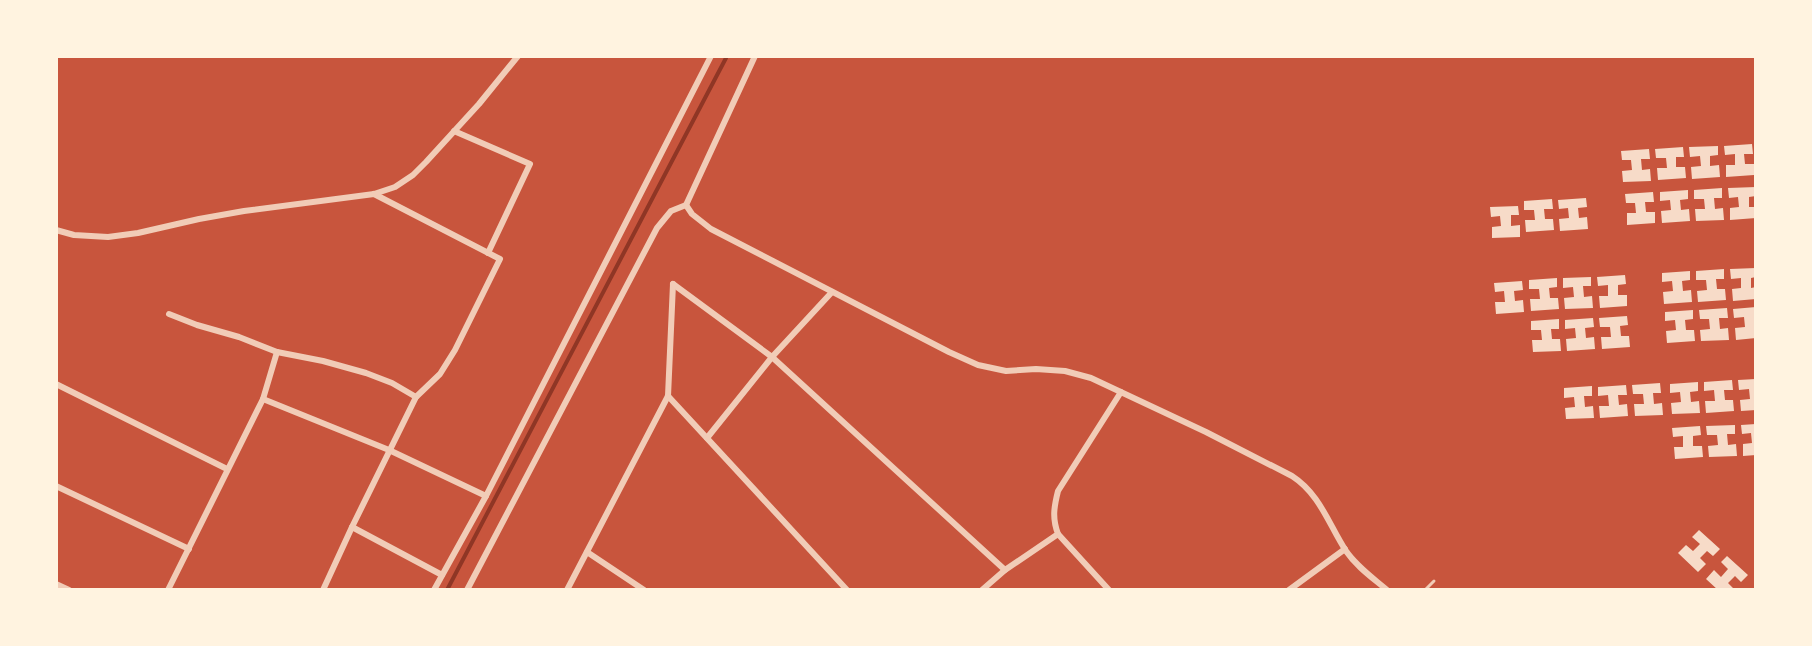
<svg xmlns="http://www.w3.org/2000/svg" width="1812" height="646" font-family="Commissioner,sans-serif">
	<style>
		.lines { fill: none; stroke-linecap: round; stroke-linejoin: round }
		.stream { stroke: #8f3625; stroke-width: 4 }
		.building { fill: #f7dbc8 }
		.service { stroke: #f1ccb7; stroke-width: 3 }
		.minor { stroke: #f1ccb7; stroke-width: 6 }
	</style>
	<rect width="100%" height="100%" fill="#c8553d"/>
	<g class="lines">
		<path class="stream" d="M447 590 726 58"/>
	</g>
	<g class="building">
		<path d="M1752 144 1753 154H1744L1745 164H1754V175L1726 177V165H1735V154L1725 155 1724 146Z"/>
		<path d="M1718 146V155L1710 156V166L1719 165 1720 177 1692 179 1691 167 1701 166 1700 156 1690 157 1689 147Z"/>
		<path d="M1683 147 1684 157H1676V167H1685L1686 178 1658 180 1657 168H1667L1666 158H1656L1655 149Z"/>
		<path d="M1649 149 1650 159H1641L1642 170 1650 169 1651 181 1623 182 1622 171 1632 170 1631 160H1622L1621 151Z"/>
		<path d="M1756 187V196L1749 197V207H1756V218L1730 220V208L1739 207 1738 197 1729 198 1728 188Z"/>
		<path d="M1722 188V198H1714L1715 209 1723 208 1724 220 1696 221 1695 209H1705L1704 199H1694V190Z"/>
		<path d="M1688 190V199L1680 200 1681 210 1689 209 1690 221 1662 223 1661 211 1671 210 1670 200 1660 201V192Z"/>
		<path d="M1653 192 1654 202H1645L1646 212H1655V223L1627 225V213H1636L1635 203H1626L1625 194Z"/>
		<path d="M1586 198 1587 207 1578 208 1579 218 1587 217 1588 229 1560 231 1559 219 1569 218 1568 208 1559 209 1558 200Z"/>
		<path d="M1552 199 1553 209H1544L1545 219H1553L1554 230 1526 232 1525 220H1535L1534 210H1524V201Z"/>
		<path d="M1518 206 1519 215H1511V226L1520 225V237L1492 238V227L1501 226 1500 216 1491 217 1490 207Z"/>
		<path d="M1756 268V277L1751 278V288L1756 287V299L1733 301 1732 289 1741 288V278L1731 279 1730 269Z"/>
		<path d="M1724 269V279H1716L1717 289H1725L1726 300 1698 302 1697 291 1707 290 1706 280H1696V271Z"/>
		<path d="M1690 271V280L1682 281 1683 291 1691 290 1692 302 1664 304 1663 292 1673 291 1672 281 1662 282V273Z"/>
		<path d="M1625 275 1626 284 1618 285V295H1627V306L1600 308 1599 296H1608V285L1598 286 1597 277Z"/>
		<path d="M1591 277V286H1583L1584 297 1592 296 1593 308 1565 309 1564 298 1574 297 1573 287 1563 288V278Z"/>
		<path d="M1557 278V287L1549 288 1550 298H1558L1559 309 1531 311 1530 299H1540L1539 289H1529V280Z"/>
		<path d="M1522 281 1523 290 1514 291 1515 301 1523 300 1524 312 1496 314 1495 302H1505L1504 291 1495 292 1494 283Z"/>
		<path d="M1756 307V317H1754L1756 338 1736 340 1735 328 1745 327 1744 317 1734 318 1733 309Z"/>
		<path d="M1727 308 1728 318H1719L1720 329 1728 328 1729 340 1701 341 1700 330 1710 329 1709 319H1700L1699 310Z"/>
		<path d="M1693 310V319L1685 320 1686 330H1694L1695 341 1667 343 1666 331 1676 330 1675 320 1665 321V312Z"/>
		<path d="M1627 316 1628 325 1620 326 1621 336H1629L1630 347 1602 349 1601 337H1611L1610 327H1600L1599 318Z"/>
		<path d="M1593 318 1594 327 1585 328 1586 338 1594 337 1595 349 1567 351 1566 339 1576 338 1575 328 1565 329V320Z"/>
		<path d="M1559 319V329H1551L1552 339H1560L1561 351 1533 352 1532 340H1542L1541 330H1531V321Z"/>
		<path d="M1756 379V410L1741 411 1740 400 1750 399 1749 389 1739 390 1738 380Z"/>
		<path d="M1732 380 1733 390H1724L1725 400H1733L1734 411 1706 413 1705 401H1715L1714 390 1704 391V382Z"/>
		<path d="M1698 382V391L1690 392 1691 402 1699 401 1700 413 1672 414 1671 403 1681 402 1680 392 1670 393V384Z"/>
		<path d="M1660 383 1661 393H1653L1654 404 1662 403 1663 415 1635 416 1634 404H1644L1643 394H1633L1632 385Z"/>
		<path d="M1626 385 1627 395H1618L1619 405 1627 404 1628 416 1600 418 1599 406H1609L1608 395 1598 396V387Z"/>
		<path d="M1592 386V396H1584L1585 407 1593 406 1594 418 1566 419 1565 408 1575 407 1574 397 1564 398V388Z"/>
		<path d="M1756 424V455L1743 456V444L1752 443 1751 433 1742 434 1741 425Z"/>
		<path d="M1735 425V434H1727L1728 445 1736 444 1737 456 1709 457 1708 446 1718 445 1717 435H1707L1706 426Z"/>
		<path d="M1700 426 1701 435 1693 436V446H1702L1703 457 1675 459 1674 447H1683V436L1673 437 1672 428Z"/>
		<path d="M1699 530 1720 549 1713 556 1707 551 1700 558 1706 564 1698 572 1678 553 1686 545 1693 551 1700 544 1692 537Z"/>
		<path d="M1727 556 1748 575 1741 582 1735 576 1728 583 1735 590H1718L1706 579 1714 570 1721 577 1728 569 1721 562Z"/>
	</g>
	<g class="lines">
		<path class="service" d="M1425 590 1434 581"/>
		<g class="minor">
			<path d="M454 131 530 164 488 253"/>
			<path d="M686 205 692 214 711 229 949 352 978 365 1006 371 1036 369 1065 371 1091 378 1206 432 1292 476C1320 494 1329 525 1346 551 1357 567 1373 578 1387 590"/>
			<path d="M686 205 755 56"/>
			<path d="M56 230 74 235 108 237 138 233 199 219 244 211 374 194 395 187 413 175 426 162 479 104 518 56"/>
			<path d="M673 284 772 357 1005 570"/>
			<path d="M169 314 197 325 239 337 277 352 323 361 366 373 392 383 416 397"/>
			<path d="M56 384 227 469"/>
			<path d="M668 396 847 590"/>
			<path d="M263 399 389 450 486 496"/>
			<path d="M707 438 772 357 832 292"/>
			<path d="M56 486 189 549"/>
			<path d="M352 527 442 575"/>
			<path d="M1058 534 1109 590"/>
			<path d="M587 552 644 590"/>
			<path d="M56 584 69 590"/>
			<path d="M168 590 263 399 277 352"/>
			<path d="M323 590 352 527 416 397 440 374 455 350 500 259 374 194"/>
			<path d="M434 590 486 496 711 56"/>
			<path d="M467 590 657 228 671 211 686 205"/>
			<path d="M567 590 668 396 673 284"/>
			<path d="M982 590 1005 570 1058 534C1052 518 1054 507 1058 491L1121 392"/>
			<path d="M1289 590 1345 549"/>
		</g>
	</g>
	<rect width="1812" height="646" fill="none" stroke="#fff3e0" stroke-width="116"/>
</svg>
